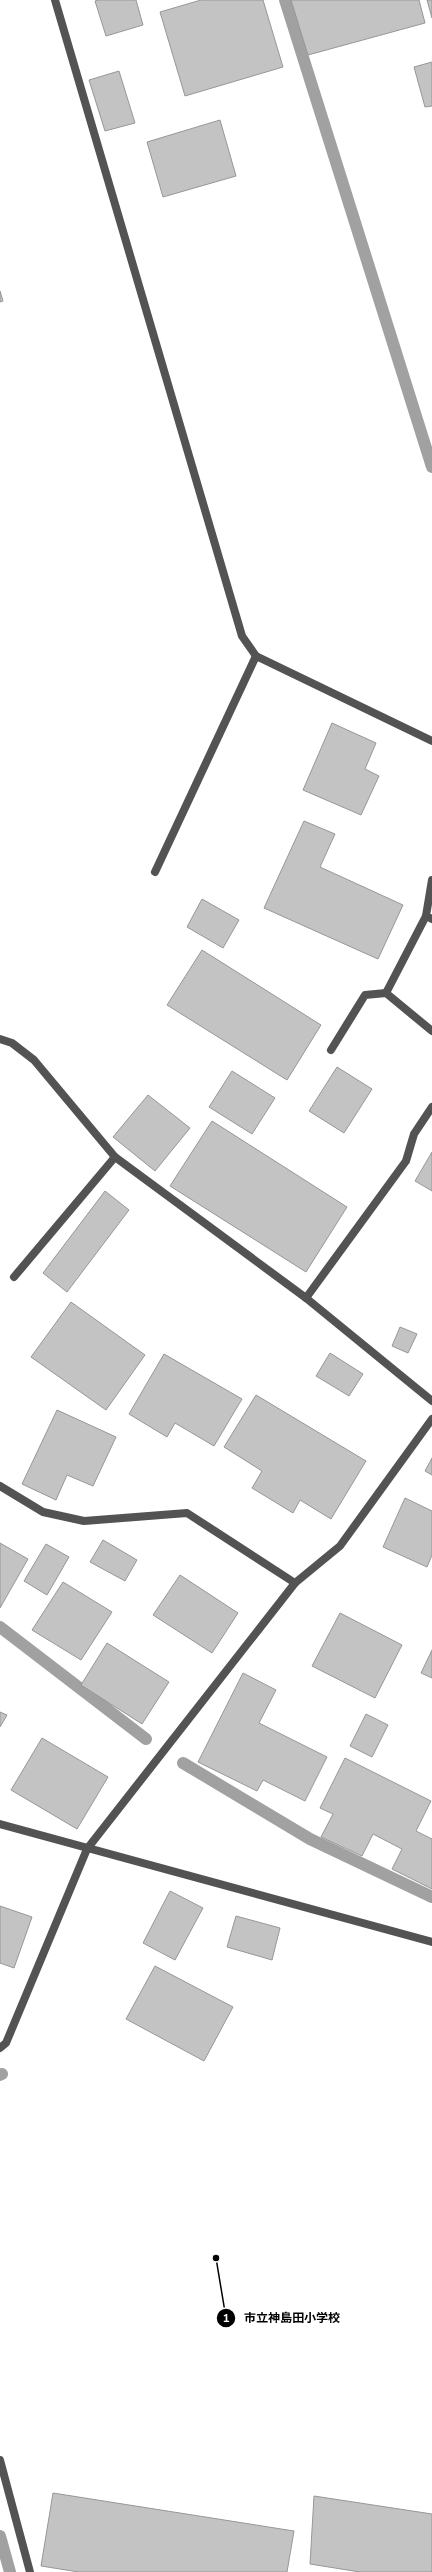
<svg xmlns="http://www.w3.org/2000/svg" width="432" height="2572" font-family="'Nunito Sans','Noto Sans JP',sans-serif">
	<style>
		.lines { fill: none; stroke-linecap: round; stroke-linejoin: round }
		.stream { stroke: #a1a1a1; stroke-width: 12 }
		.building { fill: #c3c3c3; stroke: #979797 }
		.lane { stroke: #535353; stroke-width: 8 }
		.street { stroke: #535353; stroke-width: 8 }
		.leader { fill: none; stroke: #000; stroke-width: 1.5 }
		.callout-dot { fill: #000; stroke: #fff; stroke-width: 1.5 }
		.mark-label { font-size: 12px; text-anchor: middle; font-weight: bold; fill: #fff }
		.callout-label { font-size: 12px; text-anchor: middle; font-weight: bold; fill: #000; stroke: #fff; stroke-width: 3; stroke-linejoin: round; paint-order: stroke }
	</style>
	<rect width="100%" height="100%" fill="#fff"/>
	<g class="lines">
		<g class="stream">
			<path d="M285 0 432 467"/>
			<path d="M0 1627 146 1739"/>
			<path d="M183 1763 310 1839 432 1897"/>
			<path d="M0 2075 2 2074"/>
			<path d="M0 2536 10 2572"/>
		</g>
	</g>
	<g class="building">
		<path d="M98 0H136L143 25 106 36 95 1Z"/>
		<path d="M201 0H263L283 67 185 96 160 12Z"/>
		<path d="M291 0H419L425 23 308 55Z"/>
		<path d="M427 0H432V18Z"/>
		<path d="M432 62V106L425 107 414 67Z"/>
		<path d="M119 71 135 123 105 131 89 80Z"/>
		<path d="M220 120 236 176 163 197 147 142Z"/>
		<path d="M0 291 3 301 0 302Z"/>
		<path d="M332 723 376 743 365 769 379 776 361 815 303 790Z"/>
		<path d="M304 821 335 834 320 867 403 905 378 959 264 908Z"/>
		<path d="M202 899 239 920 223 948 187 927Z"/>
		<path d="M202 950 321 1025 287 1080 167 1005Z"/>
		<path d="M337 1067 372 1089 344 1133 309 1111Z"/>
		<path d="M232 1071 275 1098 252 1134 209 1107Z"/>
		<path d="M148 1095 190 1128 155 1171 113 1137Z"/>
		<path d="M212 1121 347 1207 306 1272 170 1186Z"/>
		<path d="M432 1152V1191L415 1181Z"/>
		<path d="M105 1191 129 1210 67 1292 43 1273Z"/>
		<path d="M71 1302 145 1355 106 1410 31 1357Z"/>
		<path d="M400 1327 417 1334 408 1353 392 1346Z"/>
		<path d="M330 1353 363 1374 349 1396 316 1376Z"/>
		<path d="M164 1354 242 1399 214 1446 175 1423 167 1437 129 1414Z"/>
		<path d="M256 1395 366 1461 331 1519 300 1500 293 1513 252 1488 262 1471 224 1447Z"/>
		<path d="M57 1410 116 1437 93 1486 67 1475 56 1500 22 1484Z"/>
		<path d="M432 1458V1475L425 1471Z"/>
		<path d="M405 1498 432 1511V1555L427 1567 383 1547Z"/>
		<path d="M103 1540 137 1560 125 1581 90 1562Z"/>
		<path d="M0 1543 28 1559 0 1608Z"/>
		<path d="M46 1544 69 1557 47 1595 24 1581Z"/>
		<path d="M180 1575 238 1613 212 1653 153 1615Z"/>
		<path d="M63 1582 112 1612 81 1660 32 1630Z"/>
		<path d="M340 1613 402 1645 375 1698 312 1666Z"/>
		<path d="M107 1643 169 1682 142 1724 81 1685Z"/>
		<path d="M432 1650V1678L421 1673Z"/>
		<path d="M243 1673 276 1690 259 1723 327 1757 305 1801 263 1780 257 1791 198 1762Z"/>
		<path d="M0 1712 7 1715 0 1727Z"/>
		<path d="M366 1714 388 1725 372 1757 350 1746Z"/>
		<path d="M42 1738 108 1777 77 1829 11 1790Z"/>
		<path d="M345 1758 431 1801 416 1831 432 1839V1889L392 1869 402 1849 373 1834 362 1856 321 1837 333 1814 320 1808Z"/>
		<path d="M170 1891 203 1908 175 1960 143 1943Z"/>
		<path d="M0 1906 32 1917 14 1968 0 1963Z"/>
		<path d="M236 1916 280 1928 272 1960 227 1947Z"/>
		<path d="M155 1966 233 2007 204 2061 126 2019Z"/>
		<path d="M53 2493 294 2531 287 2572H79L41 2566Z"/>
		<path d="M314 2496 432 2514V2572H360L310 2564Z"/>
	</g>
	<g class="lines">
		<g class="lane">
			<path d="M155 872 256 656"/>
			<path d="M331 1050 365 995 386 993"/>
			<path d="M14 1277 115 1157"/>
		</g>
		<g class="street">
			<path d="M55 0 242 636 256 656 432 741"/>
			<path d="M432 880 426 916 432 919"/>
			<path d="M426 916 386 993 432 1031"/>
			<path d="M0 1039 12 1043 34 1060 115 1157 306 1298 432 1401"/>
			<path d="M306 1298 406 1161 414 1134 432 1107"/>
			<path d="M0 1486 43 1512 84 1521 187 1513 295 1583"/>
			<path d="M0 1824 432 1942"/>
			<path d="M0 2048 6 2043 87 1849 295 1583 340 1546 432 1419"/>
			<path d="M0 2460 30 2572"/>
		</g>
	</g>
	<path class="leader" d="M216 2258L226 2318"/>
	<g class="callout-dot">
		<circle cx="216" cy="2258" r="4"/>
		<circle cx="226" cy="2318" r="10"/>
	</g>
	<g class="mark-label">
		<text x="226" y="2322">1</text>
	</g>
	<g class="callout-label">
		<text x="292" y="2322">市立神島田小学校</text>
	</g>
</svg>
